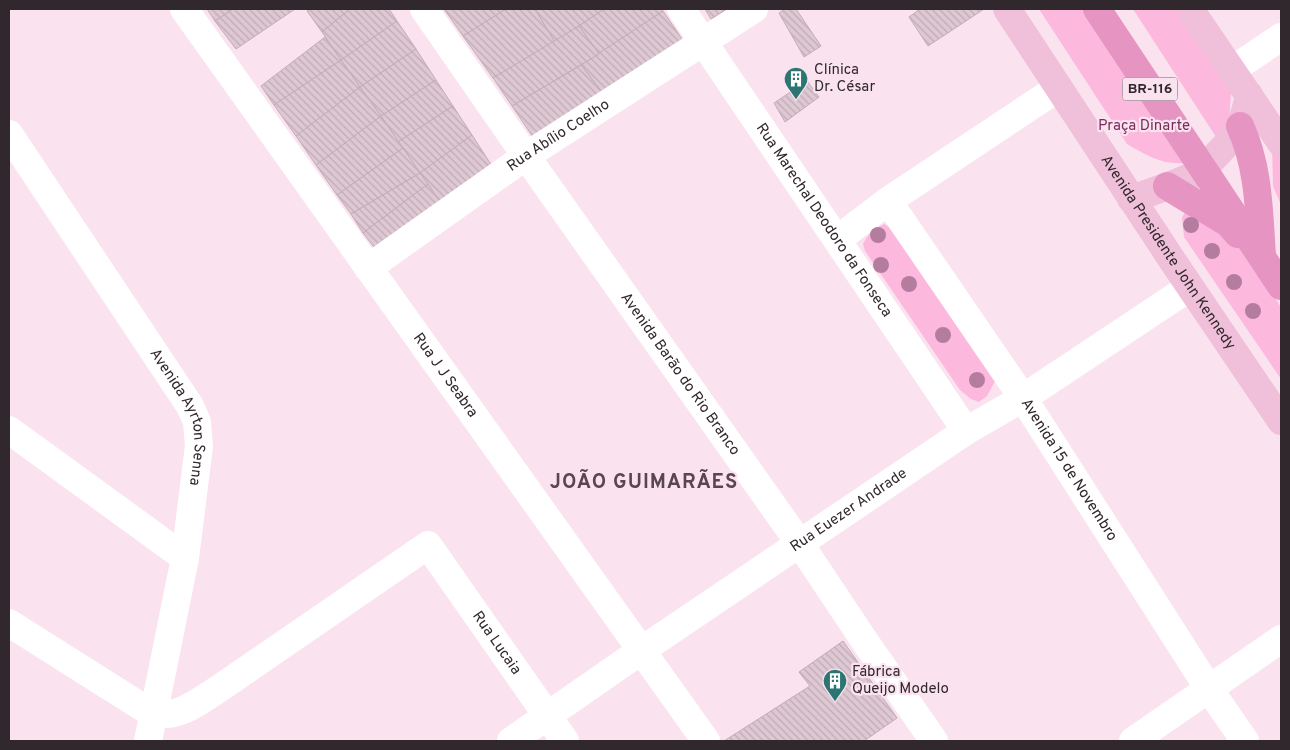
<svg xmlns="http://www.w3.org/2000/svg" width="1290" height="750" font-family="Overpass,sans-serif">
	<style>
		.park { fill: #fdb8de }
		.building { fill: url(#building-back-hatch); stroke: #c2acb8 }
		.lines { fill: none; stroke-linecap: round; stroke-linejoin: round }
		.minor { stroke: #fff; stroke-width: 28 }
		.major { stroke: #f0bfda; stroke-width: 28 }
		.highway { stroke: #e694c2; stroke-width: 28 }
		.tree { fill: #b47d9f }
		.labels { text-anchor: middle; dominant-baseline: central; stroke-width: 4.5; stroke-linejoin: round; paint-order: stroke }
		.shield { fill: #fae3ef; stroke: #6d6066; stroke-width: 1 }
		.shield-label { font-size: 14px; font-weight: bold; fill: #30282c }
		.poi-label { font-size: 15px; fill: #30282c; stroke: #fae3ef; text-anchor: start }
		.park-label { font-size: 15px; fill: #7a2a5d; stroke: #fae3ef }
		.street-label { font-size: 15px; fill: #30282c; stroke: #fae3ef }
		.district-label { font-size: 20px; font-weight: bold; letter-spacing: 1px; fill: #594650; stroke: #fae3ef }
	</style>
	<defs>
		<pattern id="building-back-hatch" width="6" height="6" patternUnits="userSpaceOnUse" patternTransform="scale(1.25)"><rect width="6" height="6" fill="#dec8d3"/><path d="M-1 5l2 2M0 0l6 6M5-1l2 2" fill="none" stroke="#bfacb5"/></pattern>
	</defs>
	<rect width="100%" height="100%" fill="#fae3ef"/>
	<g class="park">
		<path d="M1039 9H1094L1184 163C1162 165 1146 155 1127 144Z"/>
		<path d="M1133 9H1183L1231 93 1229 121 1218 140Z"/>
		<path d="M1272 144 1281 158V205L1273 186Z"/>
		<path d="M1188 205 1206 215 1243 251 1281 307V379L1184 237 1182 218Z"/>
		<path d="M884 224 893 229 996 379 987 396 979 402 971 399 960 390 865 251 863 244C868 234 874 229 884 224Z"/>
	</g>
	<g class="building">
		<path d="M207 9H233L215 21Z"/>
		<path d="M233 9H295L236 49 215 21Z"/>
		<path d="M310 9H350L322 32 307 11Z"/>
		<path d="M350 9H389L397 21 341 60 322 32Z"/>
		<path d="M444 9H506L463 36Z"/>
		<path d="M506 9H535L555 42 493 78 463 36Z"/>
		<path d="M535 9H604L555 42Z"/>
		<path d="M604 9H661L663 11 599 54 579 26Z"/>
		<path d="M705 9H727L711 19Z"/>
		<path d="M785 9H796L821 46 804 57 779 13Z"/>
		<path d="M920 9H984L928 46 909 17Z"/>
		<path d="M663 11 682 39 602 92 581 65Z"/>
		<path d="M397 21 416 49 360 87 341 60Z"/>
		<path d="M579 26 599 54 512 106 493 78Z"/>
		<path d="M325 37 341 60 274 105 261 86Z"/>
		<path d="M416 49 436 80 381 116 360 87Z"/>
		<path d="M341 60 360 87 296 136 274 105Z"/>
		<path d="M581 65 602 92 533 137 512 106Z"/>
		<path d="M436 80 453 106 398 142 381 116Z"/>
		<path d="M807 81 819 97 785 122 774 103Z"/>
		<path d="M360 87 381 116 316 165 296 136Z"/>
		<path d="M453 106 472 135 420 173 398 142Z"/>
		<path d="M381 116 403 148 337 195 316 165Z"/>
		<path d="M472 135 492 166 440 202 420 173Z"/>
		<path d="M403 148 420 173 351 214 337 195Z"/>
		<path d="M420 173 428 184 363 233 351 214Z"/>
		<path d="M428 184 440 202 374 247 363 233Z"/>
		<path d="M843 641 897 718 864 741H724L810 686 799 672Z"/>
	</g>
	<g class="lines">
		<g class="minor">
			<path id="s1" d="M184 9 706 741"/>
			<path id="s2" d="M424 9 526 156 800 544 866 643 934 741"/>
			<path id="s3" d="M681 9 966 431"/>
			<path d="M1232 70 1281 37"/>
			<path id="s4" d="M9 134 190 406 197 422 199 446 185 558 148 741"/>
			<path id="s5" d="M888 201 1023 398 1209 689 1245 741"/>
			<path d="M838 239 888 201 1058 88"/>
			<path id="s6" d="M368 268 526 156 754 9"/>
			<path d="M9 430 185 558"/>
			<path id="s7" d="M9 623 153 714C181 717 197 703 220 688L428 545 565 741"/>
			<path id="s8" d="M511 741 642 650 966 431 1023 398 1190 287"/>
			<path d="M1133 741 1281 639"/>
		</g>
		<g class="major">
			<path id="s9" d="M1007 9 1172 260 1281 421"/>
			<path d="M1190 9 1281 143"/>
			<path d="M1131 199C1151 192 1171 186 1190 177 1205 169 1233 140 1240 124 1245 115 1247 105 1249 95"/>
		</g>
		<g class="highway">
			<path d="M1097 9 1281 286"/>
			<path d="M1240 126C1259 167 1259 212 1262 256"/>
			<path d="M1167 186 1228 223 1238 234"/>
		</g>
	</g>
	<g class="tree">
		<circle cx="1191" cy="225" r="8"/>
		<circle cx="878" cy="235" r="8"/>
		<circle cx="1212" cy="251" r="8"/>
		<circle cx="881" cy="265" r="8"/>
		<circle cx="1234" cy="282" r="8"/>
		<circle cx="909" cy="284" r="8"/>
		<circle cx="1253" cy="311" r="8"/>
		<circle cx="943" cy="335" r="8"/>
		<circle cx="977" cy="380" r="8"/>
	</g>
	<defs>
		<symbol id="building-pin" viewBox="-11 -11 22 30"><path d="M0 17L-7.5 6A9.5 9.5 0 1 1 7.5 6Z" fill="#2b7572" stroke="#fae3ef"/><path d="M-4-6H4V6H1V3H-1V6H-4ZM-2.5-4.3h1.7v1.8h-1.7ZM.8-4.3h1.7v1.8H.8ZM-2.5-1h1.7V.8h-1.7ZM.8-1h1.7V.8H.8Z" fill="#fff"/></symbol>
	</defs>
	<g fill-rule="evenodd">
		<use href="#building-pin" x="782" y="65" width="28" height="38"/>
		<use href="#building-pin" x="821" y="667" width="28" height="38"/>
	</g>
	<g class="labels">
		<rect class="shield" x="1122.5" y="77.5" width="55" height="23" rx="4"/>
		<g class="shield-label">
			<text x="1150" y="89">BR-116</text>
		</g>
		<g class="poi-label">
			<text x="814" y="70">Clínica<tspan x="814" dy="17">Dr. César</tspan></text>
			<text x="852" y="672">Fábrica<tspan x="852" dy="17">Queijo Modelo</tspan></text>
		</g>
		<g class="park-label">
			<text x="1144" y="126">Praça Dinarte</text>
		</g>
		<g class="street-label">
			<text stroke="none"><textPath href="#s6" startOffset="232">Rua Abílio Coelho</textPath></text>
			<text stroke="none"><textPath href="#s3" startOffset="255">Rua Marechal Deodoro da Fonseca</textPath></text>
			<text stroke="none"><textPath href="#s9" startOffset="292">Avenida Presidente John Kennedy</textPath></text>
			<text stroke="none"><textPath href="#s2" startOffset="446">Avenida Barão do Rio Branco</textPath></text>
			<text stroke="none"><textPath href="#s1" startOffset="450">Rua J J Seabra</textPath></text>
			<text stroke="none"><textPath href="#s4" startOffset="334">Avenida Ayrton Senna</textPath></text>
			<text stroke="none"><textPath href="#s5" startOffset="324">Avenida 15 de Novembro</textPath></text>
			<text stroke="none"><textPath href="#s8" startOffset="409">Rua Euezer Andrade</textPath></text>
			<text stroke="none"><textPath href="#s7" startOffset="616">Rua Lucaia</textPath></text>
		</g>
		<g class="district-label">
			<text x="644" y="483">JOÃO GUIMARÃES</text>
		</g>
	</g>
	<rect width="1290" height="750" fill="none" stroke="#30282c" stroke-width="20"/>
</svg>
